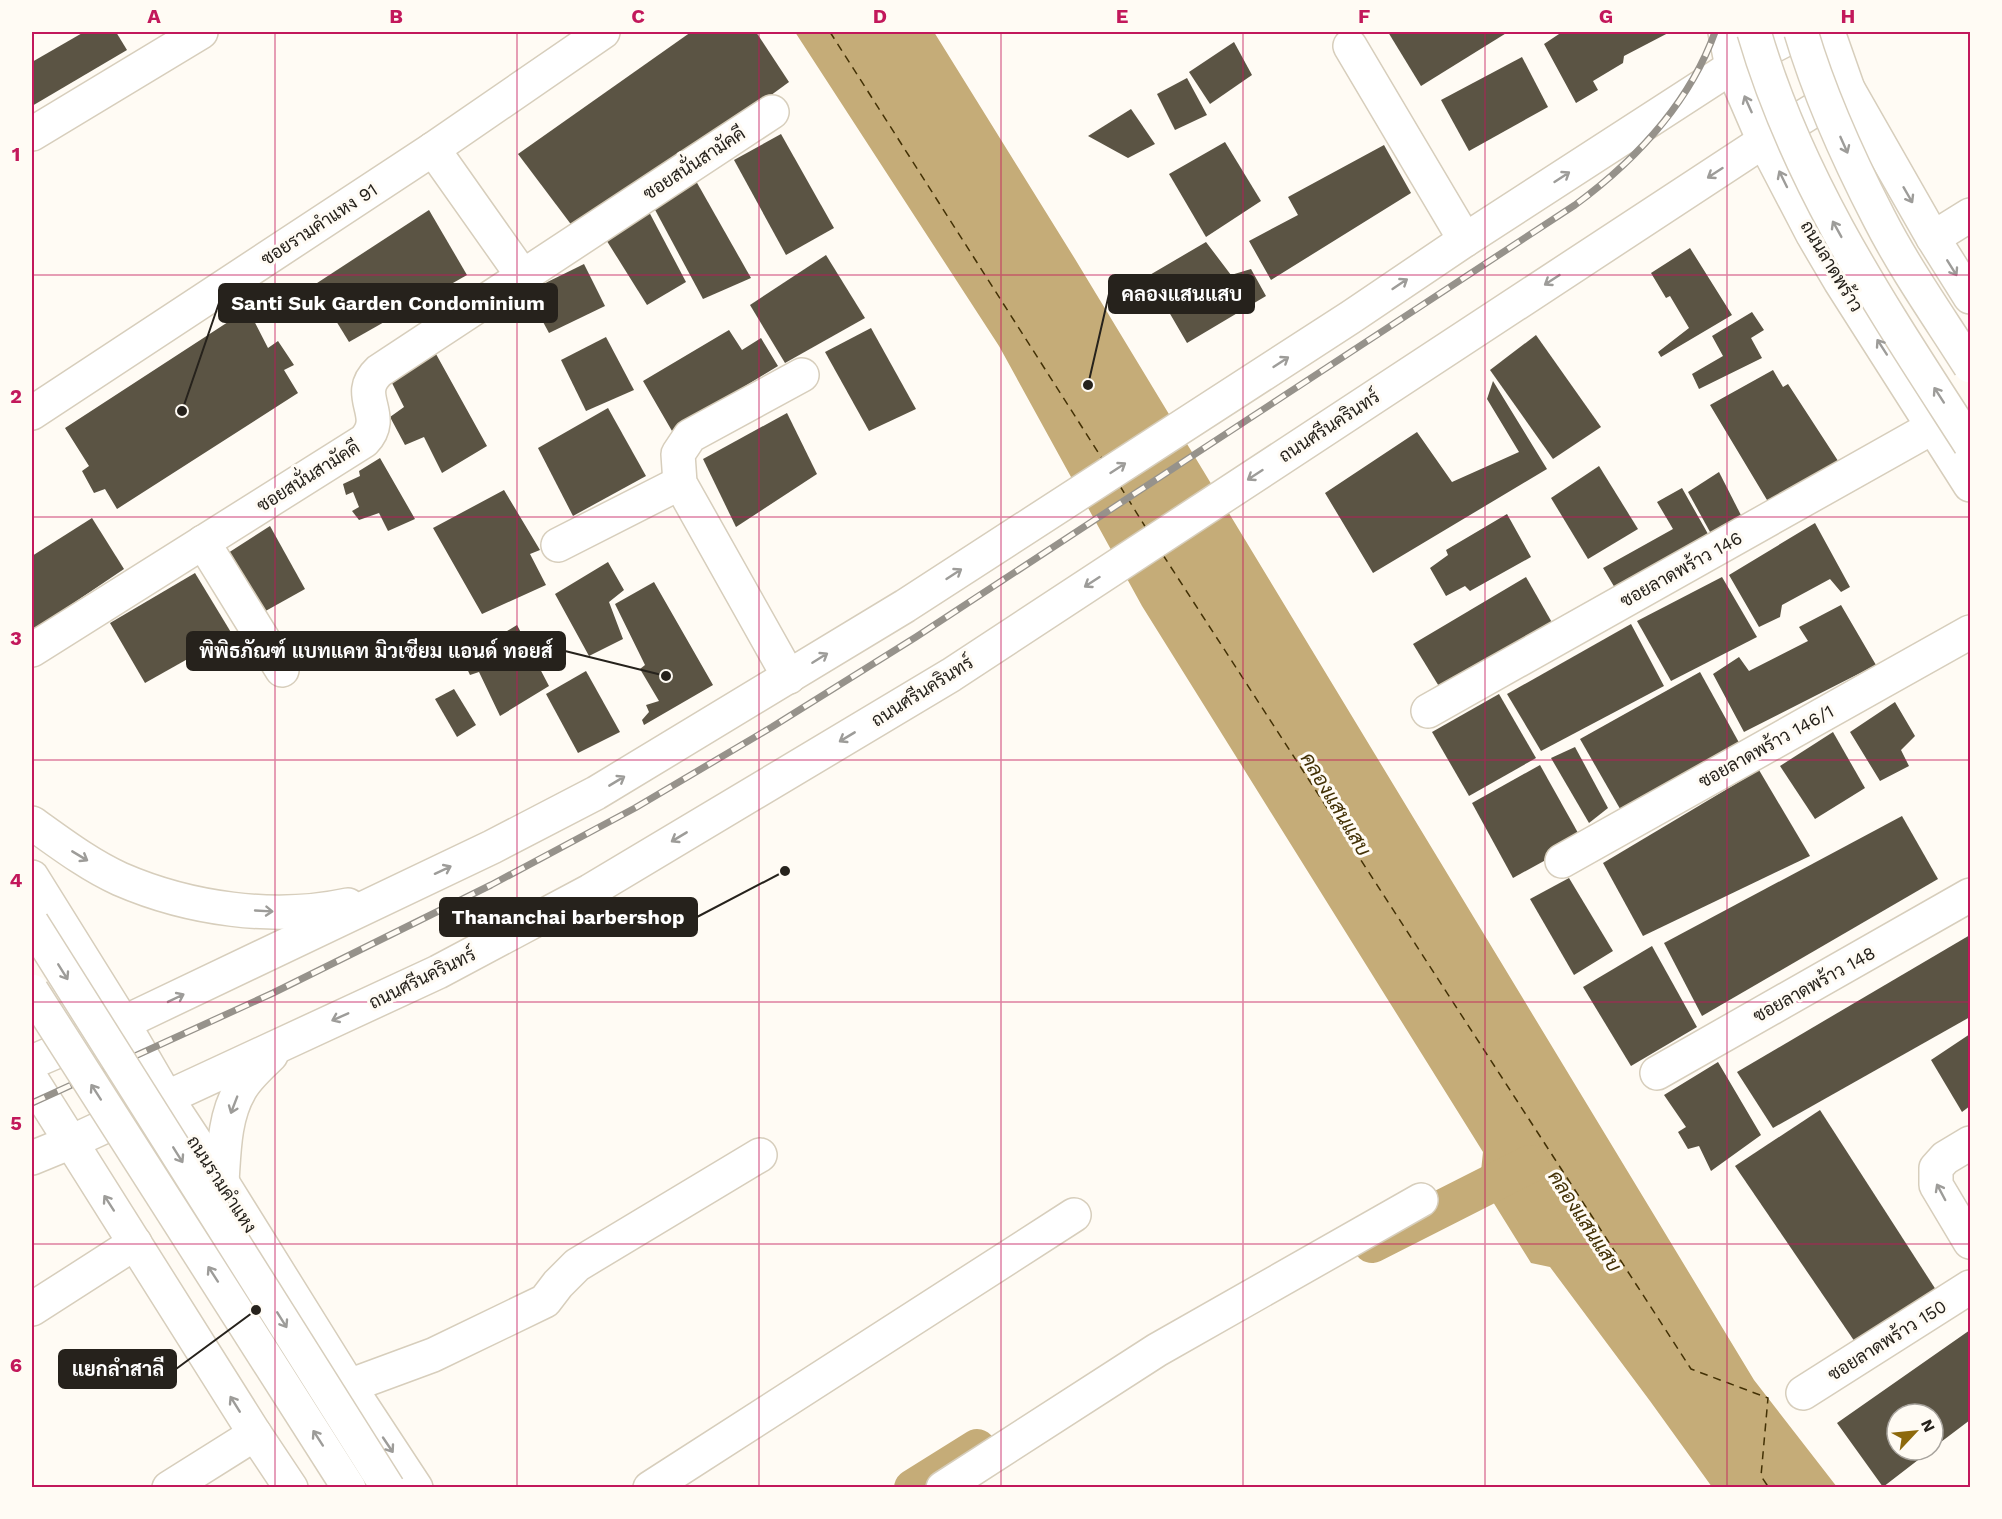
<svg xmlns="http://www.w3.org/2000/svg" width="2002" height="1519" font-family="'Work Sans',Sarabun,sans-serif">
	<style>
		.water { fill: #c5ac78 }
		.lines { fill: none; stroke-linecap: round; stroke-linejoin: round }
		.canal { stroke: #c5ac78; stroke-width: 38 }
		.ferry { stroke: #433105; stroke-width: 1.5; stroke-dasharray: 8 6; stroke-linecap: butt }
		.building { fill: #5b5444 }
		.minor-casing { stroke: #d7cebc; stroke-width: 36 }
		.major-casing { stroke: #d7cebc; stroke-width: 36 }
		.minor { stroke: #fff; stroke-width: 33 }
		.major { stroke: #fff; stroke-width: 33 }
		.rail-casing { stroke: #96928b; stroke-width: 7 }
		.rail { stroke: #fffbf4; stroke-width: 4.5; stroke-dasharray: 14; stroke-linecap: butt }
		.major-bridge-casing { stroke: #d7cebc; stroke-width: 36; stroke-linecap: butt }
		.major-bridge { stroke: #fff; stroke-width: 33 }
		.oneway { stroke: #9d9c99 }
		.grid { fill: none; stroke: #c2185b; stroke-width: 1.5; stroke-opacity: 0.55 }
		.labels { text-anchor: middle; dominant-baseline: central; stroke-width: 6; stroke-linejoin: round; paint-order: stroke }
		.street-label { font-size: 18px; fill: #26221c; stroke: #fffbf4 }
		.water-label { font-size: 20px; font-style: italic; fill: #433105; stroke: #fffbf4 }
		.leader { fill: none; stroke: #26221c; stroke-width: 2 }
		.callout-dot { fill: #26221c; stroke: #fffbf4; stroke-width: 2 }
		.callout { fill: #26221c; stroke: #26221c; stroke-width: 2 }
		.callout-label { font-size: 20px; text-anchor: middle; font-weight: bold; fill: #fff }
		.neatline { fill: none; stroke: #c2185b; stroke-width: 2 }
		.grid-label { font-size: 20px; text-anchor: middle; font-weight: bold; fill: #c2185b }
	</style>
	<rect width="100%" height="100%" fill="#fffbf4"/>
	<path class="water" d="M795 32H934L1075 259 1754 1380 1837 1487H1712L1650 1401 1550 1267 1531 1263 1480 1181 1483 1152 1142 606 999 346Z"/>
	<g class="lines">
		<g class="canal">
			<path d="M1372 1244 1530 1164"/>
			<path d="M913 1488 977 1448"/>
		</g>
		<g class="ferry">
			<path d="M830 32 1103 460"/>
			<path d="M1120 486 1146 528"/>
			<path d="M1163 555 1691 1369 1768 1398 1761 1476 1769 1488"/>
		</g>
	</g>
	<g class="building">
		<path d="M84 32H116L127 50 32 106V62Z"/>
		<path d="M691 32H756L789 82 579 235 518 154Z"/>
		<path d="M1388 32H1508L1421 86Z"/>
		<path d="M1562 32H1670L1624 56 1623 63 1593 81 1598 90 1576 103 1544 44Z"/>
		<path d="M1234 42 1252 75 1210 104 1189 72Z"/>
		<path d="M1522 57 1548 107 1469 151 1441 100Z"/>
		<path d="M1187 78 1207 115 1175 130 1157 94Z"/>
		<path d="M1131 109 1155 144 1128 158 1088 136Z"/>
		<path d="M781 134 834 228 786 255 734 160Z"/>
		<path d="M1225 142 1261 201 1206 237 1169 174Z"/>
		<path d="M1384 145 1411 193 1271 280 1249 241 1298 215 1288 197Z"/>
		<path d="M696 181 751 278 703 299 653 206Z"/>
		<path d="M429 210 467 275 349 342 314 285Z"/>
		<path d="M648 210 686 282 647 305 605 238Z"/>
		<path d="M1206 242 1231 275 1251 269 1266 296 1187 343 1148 276Z"/>
		<path d="M1690 248 1732 315 1661 357 1658 352 1689 328 1670 296 1666 298 1651 273Z"/>
		<path d="M826 255 865 318 785 363 750 305Z"/>
		<path d="M584 264 605 306 549 333 527 292Z"/>
		<path d="M248 309 268 348 278 341 294 365 284 370 298 393 117 509 105 489 94 493 82 471 89 466 65 428Z"/>
		<path d="M1752 312 1764 330 1751 338 1762 358 1699 389 1692 374 1723 356 1712 336Z"/>
		<path d="M871 328 916 409 869 431 825 352Z"/>
		<path d="M729 330 742 350 761 338 778 366 672 431 643 381Z"/>
		<path d="M1536 335 1601 427 1553 459 1490 370Z"/>
		<path d="M606 337 634 390 586 411 561 360Z"/>
		<path d="M436 354 487 446 442 473 424 437 405 445 390 417 404 407 390 379Z"/>
		<path d="M1773 370 1783 387 1788 384 1842 467 1773 510 1710 405Z"/>
		<path d="M1493 381 1547 469 1373 573 1325 493 1417 432 1452 482 1519 452 1487 399Z"/>
		<path d="M608 408 646 476 573 516 538 448Z"/>
		<path d="M787 413 817 474 736 527 703 459Z"/>
		<path d="M380 458 415 519 388 531 379 513 359 520 352 511 359 507 353 492 346 495 343 484 360 476 359 471Z"/>
		<path d="M1599 466 1638 529 1588 559 1551 498Z"/>
		<path d="M1719 472 1746 525 1715 541 1688 492Z"/>
		<path d="M1682 488 1712 541 1618 593 1603 568 1673 529 1657 502Z"/>
		<path d="M504 490 540 550 530 554 546 585 482 614 433 528Z"/>
		<path d="M1507 514 1531 557 1470 591 1465 586 1446 596 1430 568 1448 555 1446 550Z"/>
		<path d="M92 518 124 569 32 631V556Z"/>
		<path d="M1815 523 1850 587 1841 592 1830 579 1782 605 1780 617 1759 627 1729 575Z"/>
		<path d="M270 526 305 589 262 613 228 553Z"/>
		<path d="M608 562 624 590 609 602 623 639 589 656 555 594Z"/>
		<path d="M195 573 232 634 145 683 110 623Z"/>
		<path d="M1526 577 1554 626 1440 688 1413 644Z"/>
		<path d="M1722 577 1757 637 1671 681 1637 621Z"/>
		<path d="M654 582 713 685 644 725 642 720 649 712 646 705 659 701 640 669 645 665 615 604Z"/>
		<path d="M1841 605 1876 665 1744 732 1713 674 1739 657 1749 671 1808 641 1799 627Z"/>
		<path d="M1631 624 1664 686 1541 751 1507 694Z"/>
		<path d="M517 625 549 686 500 716 479 672 470 675 462 658Z"/>
		<path d="M586 671 620 732 578 753 546 694Z"/>
		<path d="M1700 672 1742 748 1623 814 1580 739Z"/>
		<path d="M454 689 476 725 457 737 435 699Z"/>
		<path d="M1499 694 1536 758 1469 796 1432 732Z"/>
		<path d="M1895 702 1915 736 1901 750 1909 766 1880 781 1850 732Z"/>
		<path d="M1833 732 1865 788 1815 819 1780 766Z"/>
		<path d="M1575 747 1608 808 1589 823 1551 758Z"/>
		<path d="M1540 765 1582 840 1513 878 1472 803Z"/>
		<path d="M1759 770 1810 856 1643 936 1603 863Z"/>
		<path d="M1902 816 1938 879 1702 1016 1664 943Z"/>
		<path d="M1569 878 1613 951 1574 975 1530 899Z"/>
		<path d="M1970 935V1017L1773 1128 1737 1072Z"/>
		<path d="M1652 946 1697 1027 1631 1066 1583 987Z"/>
		<path d="M1970 1034V1106L1962 1112 1931 1060Z"/>
		<path d="M1718 1062 1761 1135 1711 1171 1699 1146 1688 1149 1678 1132 1686 1127 1664 1095Z"/>
		<path d="M1820 1110 1938 1293 1855 1342 1735 1166Z"/>
		<path d="M1970 1330V1420L1933 1448V1414H1897V1450H1931L1883 1487 1837 1423Z"/>
	</g>
	<g class="lines">
		<defs>
			<g id="minor">
				<path d="M1350 46 1465 240"/>
				<path d="M32 134 201 32"/>
				<path d="M433 149 522 275"/>
				<path d="M1933 238 1970 215"/>
				<path d="M32 413 433 149 603 32"/>
				<path d="M203 542 282 670"/>
				<path d="M558 545 680 483"/>
				<path d="M32 650 364 441C389 415 352 396 379 371L772 112"/>
				<path d="M789 677 680 483 678 454 690 436 802 375"/>
				<path d="M1428 711 1933 427"/>
				<path d="M1562 861 1970 632"/>
				<path d="M1657 1073 1970 895"/>
				<path d="M1970 1143 1945 1158 1936 1168V1185L1970 1242"/>
				<path d="M32 1309 135 1243"/>
				<path d="M349 1386 433 1355 545 1301 558 1284 577 1265 760 1155"/>
				<path d="M1803 1393 1970 1287"/>
				<path d="M169 1488 255 1434"/>
				<path d="M650 1488 1074 1215"/>
				<path d="M943 1488 1157 1350 1421 1200"/>
			</g>
			<g id="major">
				<path d="M1725 32 1732 67 1764 141 1813 235 1840 281 1970 485"/>
				<path d="M1828 32 1848 89 1933 238 1970 297"/>
				<path d="M32 823C60 843 89 865 120 879 189 909 274 921 348 905"/>
				<path d="M32 877 123 1023 166 1097 222 1182 349 1386 416 1488"/>
				<path d="M32 1062 123 1023 492 847 596 793 905 606 1351 317 1465 240 1732 67 1800 32"/>
				<path d="M32 1080 255 1434 291 1488"/>
				<path d="M32 1158 71 1142 438 972 590 891 951 675 1764 141 1848 89"/>
				<path d="M222 1182C224 1152 224 1117 240 1090 247 1077 260 1066 271 1055"/>
			</g>
		</defs>
		<use href="#minor" class="minor-casing"/>
		<use href="#major" class="major-casing"/>
		<use href="#minor" class="minor"/>
		<use href="#major" class="major"/>
		<defs>
			<path id="rail" d="M32 1103 273 993 491 885 635 808 772 727 916 637 1575 205C1636 160 1689 104 1715 32"/>
		</defs>
		<use href="#rail" class="rail-casing"/>
		<use href="#rail" class="rail"/>
		<defs>
			<g id="major-bridge">
				<path d="M1754 32C1799 186 1884 310 1970 444"/>
				<path d="M1801 32C1820 96 1848 158 1879 218 1905 269 1939 317 1970 366"/>
				<path d="M32 923 388 1488"/>
				<path d="M32 991 349 1488"/>
			</g>
		</defs>
		<use href="#major-bridge" class="major-bridge-casing"/>
		<use href="#major-bridge" class="major-bridge"/>
	</g>
	<defs><path id="oneway-shaft" d="M-6 0H5M1.5-3L5.5 0L1.5 3" fill="none" stroke-width="1.6" stroke-linecap="round" stroke-linejoin="round" transform="scale(1.5)"/></defs>
	<g class="oneway">
		<use href="#oneway-shaft" transform="translate(1748 104) rotate(-114)"/>
		<use href="#oneway-shaft" transform="translate(1844 145) rotate(66)"/>
		<use href="#oneway-shaft" transform="translate(1715 173) rotate(147)"/>
		<use href="#oneway-shaft" transform="translate(1562 177) rotate(-33)"/>
		<use href="#oneway-shaft" transform="translate(1783 179) rotate(-116)"/>
		<use href="#oneway-shaft" transform="translate(1908 195) rotate(60)"/>
		<use href="#oneway-shaft" transform="translate(1837 229) rotate(-119)"/>
		<use href="#oneway-shaft" transform="translate(1952 268) rotate(58)"/>
		<use href="#oneway-shaft" transform="translate(1552 280) rotate(147)"/>
		<use href="#oneway-shaft" transform="translate(1400 284) rotate(-34)"/>
		<use href="#oneway-shaft" transform="translate(1882 347) rotate(-123)"/>
		<use href="#oneway-shaft" transform="translate(1281 362) rotate(-33)"/>
		<use href="#oneway-shaft" transform="translate(1939 395) rotate(-123)"/>
		<use href="#oneway-shaft" transform="translate(1118 468) rotate(-33)"/>
		<use href="#oneway-shaft" transform="translate(1255 475) rotate(147)"/>
		<use href="#oneway-shaft" transform="translate(954 574) rotate(-33)"/>
		<use href="#oneway-shaft" transform="translate(1092 582) rotate(147)"/>
		<use href="#oneway-shaft" transform="translate(820 658) rotate(-32)"/>
		<use href="#oneway-shaft" transform="translate(847 737) rotate(149)"/>
		<use href="#oneway-shaft" transform="translate(617 781) rotate(-31)"/>
		<use href="#oneway-shaft" transform="translate(679 837) rotate(149)"/>
		<use href="#oneway-shaft" transform="translate(80 856) rotate(31)"/>
		<use href="#oneway-shaft" transform="translate(443 870) rotate(-25)"/>
		<use href="#oneway-shaft" transform="translate(264 911) rotate(3)"/>
		<use href="#oneway-shaft" transform="translate(63 972) rotate(58)"/>
		<use href="#oneway-shaft" transform="translate(176 998) rotate(-26)"/>
		<use href="#oneway-shaft" transform="translate(340 1017) rotate(156)"/>
		<use href="#oneway-shaft" transform="translate(96 1092) rotate(-123)"/>
		<use href="#oneway-shaft" transform="translate(234 1105) rotate(111)"/>
		<use href="#oneway-shaft" transform="translate(178 1155) rotate(58)"/>
		<use href="#oneway-shaft" transform="translate(1941 1192) rotate(-118)"/>
		<use href="#oneway-shaft" transform="translate(109 1203) rotate(-123)"/>
		<use href="#oneway-shaft" transform="translate(213 1274) rotate(-123)"/>
		<use href="#oneway-shaft" transform="translate(282 1320) rotate(58)"/>
		<use href="#oneway-shaft" transform="translate(235 1404) rotate(-122)"/>
		<use href="#oneway-shaft" transform="translate(318 1438) rotate(-123)"/>
		<use href="#oneway-shaft" transform="translate(388 1445) rotate(56)"/>
	</g>
	<path class="grid" d="M275 32V1488M517 32V1488M759 32V1488M1001 32V1488M1243 32V1488M1485 32V1488M1727 32V1488M32 275H1970M32 517H1970M32 760H1970M32 1002H1970M32 1244H1970"/>
	<g class="labels">
		<g class="street-label">
			<text transform="translate(694 163) rotate(-33)">ซอยสนั่นสามัคคี</text>
			<text transform="translate(319 224) rotate(-33)">ซอยรามคำแหง 91</text>
			<text transform="translate(1832 266) rotate(59)">ถนนลาดพร้าว</text>
			<text transform="translate(1329 426) rotate(-33)">ถนนศรีนครินทร์</text>
			<text transform="translate(308 476) rotate(-32)">ซอยสนั่นสามัคคี</text>
			<text transform="translate(1681 569) rotate(-29)">ซอยลาดพร้าว 146</text>
			<text transform="translate(922 691) rotate(-32)">ถนนศรีนครินทร์</text>
			<text transform="translate(1766 746) rotate(-29)">ซอยลาดพร้าว 146/1</text>
			<text transform="translate(422 978) rotate(-26)">ถนนศรีนครินทร์</text>
			<text transform="translate(1814 984) rotate(-29)">ซอยลาดพร้าว 148</text>
			<text transform="translate(222 1184) rotate(57)">ถนนรามคำแหง</text>
			<text transform="translate(1887 1340) rotate(-32)">ซอยลาดพร้าว 150</text>
		</g>
		<g class="water-label">
			<text transform="translate(1336 804) rotate(59)">คลองแสนแสบ</text>
			<text transform="translate(1585 1221) rotate(57)">คลองแสนแสบ</text>
		</g>
	</g>
	<path class="leader" d="M1088 385L1109 294M182 411L219 303M666 676L565 651M785 871L697 917M256 1310L176 1369"/>
	<g class="callout-dot">
		<circle cx="1088" cy="385" r="6"/>
		<circle cx="182" cy="411" r="6"/>
		<circle cx="666" cy="676" r="6"/>
		<circle cx="785" cy="871" r="6"/>
		<circle cx="256" cy="1310" r="6"/>
	</g>
	<g class="callout">
		<rect x="1109" y="275" width="145" height="38" rx="6"/>
		<rect x="219" y="284" width="338" height="38" rx="6"/>
		<rect x="187" y="632" width="378" height="38" rx="6"/>
		<rect x="440" y="898" width="257" height="38" rx="6"/>
		<rect x="59" y="1350" width="117" height="38" rx="6"/>
	</g>
	<g class="callout-label">
		<text x="1182" y="301">คลองแสนแสบ</text>
		<text x="388" y="310">Santi Suk Garden Condominium</text>
		<text x="376" y="658">พิพิธภัณฑ์ แบทแคท มิวเซียม แอนด์ ทอยส์</text>
		<text x="568" y="924">Thananchai barbershop</text>
		<text x="118" y="1376">แยกลำสาลี</text>
	</g>
	<rect width="2002" height="1519" fill="none" stroke="#fffbf4" stroke-width="66"/>
	<g transform="translate(1915 1432) rotate(64)"><circle r="28" fill="#fffbf4" stroke="#a8a49e" stroke-width="1.5"/>
	<path d="M0-4.5L10 22L0 15L-10 22Z" fill="#8d690c"/>
	<text y="-9" font-size="16" font-weight="bold" text-anchor="middle" fill="#26221c">N</text>
	</g>
	<rect x="33" y="33" width="1936" height="1453" class="neatline"/>
	<g class="grid-label">
		<text x="154" y="23">A</text>
		<text x="396" y="23">B</text>
		<text x="638" y="23">C</text>
		<text x="880" y="23">D</text>
		<text x="1122" y="23">E</text>
		<text x="1364" y="23">F</text>
		<text x="1606" y="23">G</text>
		<text x="1848" y="23">H</text>
		<text x="16" y="161">1</text>
		<text x="16" y="403">2</text>
		<text x="16" y="645">3</text>
		<text x="16" y="887">4</text>
		<text x="16" y="1130">5</text>
		<text x="16" y="1372">6</text>
	</g>
</svg>
